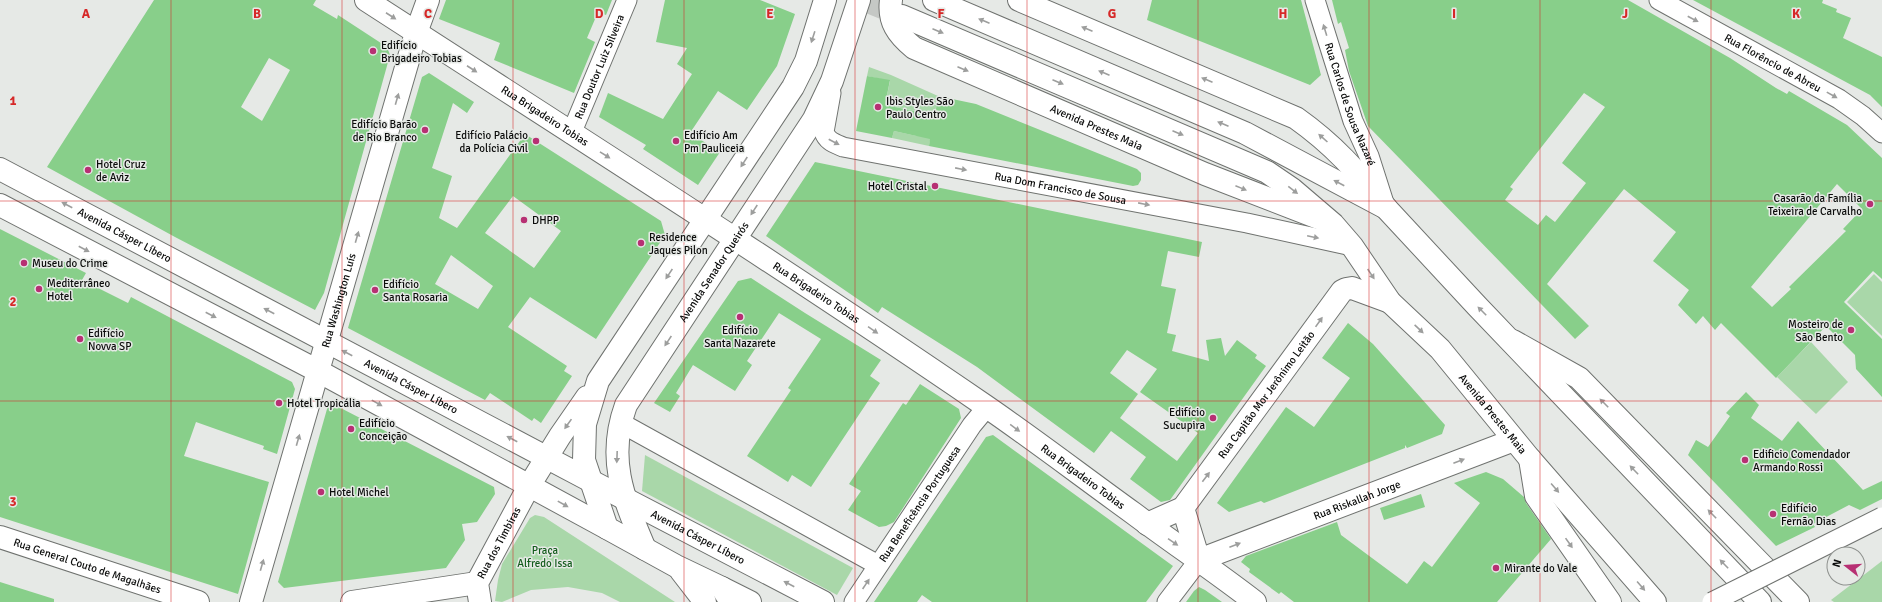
<svg xmlns="http://www.w3.org/2000/svg" width="1882" height="602" font-family="Signika,sans-serif">
	<style>
		.green { fill: #a9d7a9 }
		.building { fill: #88cf8a; fill-rule: evenodd }
		.lines { fill: none; stroke-linecap: round; stroke-linejoin: round }
		.highway-tunnel { stroke: #c5c8c5; stroke-width: 22; stroke-dasharray: 22 11; stroke-linecap: butt }
		.street-casing { stroke: #6f726f; stroke-width: 21 }
		.secondary-casing { stroke: #6f726f; stroke-width: 24 }
		.primary-casing { stroke: #6f726f; stroke-width: 24 }
		.highway-casing { stroke: #6f726f; stroke-width: 24 }
		.street { stroke: #fff; stroke-width: 19 }
		.secondary { stroke: #fff; stroke-width: 22 }
		.primary { stroke: #fff; stroke-width: 22 }
		.highway { stroke: #fff; stroke-width: 22 }
		.street-bridge-casing { stroke: #6f726f; stroke-width: 21; stroke-linecap: butt }
		.street-bridge { stroke: #fff; stroke-width: 19 }
		.oneway { fill: #9d9e9d }
		.grid { fill: none; stroke: #d62828; stroke-width: 1; stroke-opacity: 0.55 }
		.poi-dot { fill: #b73073; stroke: #e6e9e6; stroke-width: 1.5 }
		.labels { text-anchor: middle; dominant-baseline: central; stroke-width: 3; stroke-linejoin: round; paint-order: stroke }
		.poi-label { font-size: 11px; fill: #0b0c0b; stroke: #e6e9e6; text-anchor: start }
		.street-label { font-size: 11px; fill: #0b0c0b; stroke: #e6e9e6 }
		.park-label { font-size: 11px; fill: #135c1c; stroke: #e6e9e6 }
		.grid-label { font-size: 13px; text-anchor: middle; font-weight: bold; fill: #d62828; stroke: #e6e9e6; stroke-width: 3; stroke-linejoin: round; paint-order: stroke }
	</style>
	<rect width="100%" height="100%" fill="#e6e9e6"/>
	<g class="green">
		<path d="M869 67 891 75 938 96 929 146 892 138 894 131 917 136 922 112 885 105 890 81 867 76Z"/>
		<path d="M1874 274 1882 282V336L1847 302Z"/>
		<path d="M1811 342 1848 382 1816 414 1777 377Z"/>
		<path d="M645 455 853 568 837 595 642 491Z"/>
		<path d="M535 515 544 517 675 602H620L602 593 568 587 531 590 502 602 495 601 498 580 502 564 530 518Z"/>
		<path d="M1882 561V602H1834L1831 600Z"/>
	</g>
	<g class="building">
		<path d="M154 0H316L313 5 337 19 338 15 387 47 390 55 324 293 315 310 175 237 47 167ZM269 58 290 70 262 121 241 107Z"/>
		<path d="M446 0H612L606 15 598 12 587 38 595 42 574 93 494 60 500 43 439 19Z"/>
		<path d="M665 0H760L795 14 777 66 747 110 718 91 690 133 720 152 698 185 643 149 646 145 599 117 608 93 663 119 692 74 677 64 687 48 656 42Z"/>
		<path d="M1152 0H1301L1321 75 1310 85 1147 20Z"/>
		<path d="M1332 0H1628L1730 58 1776 88 1787 94 1789 91 1847 125 1882 158V279L1873 271 1844 302 1882 339V397L1856 369 1855 355 1826 326 1776 378 1721 323 1715 330 1703 316 1696 324 1678 305 1689 290 1653 261 1676 232 1624 189 1547 284 1589 326 1575 339 1368 126 1349 71 1345 50 1349 48 1341 22 1338 24ZM1584 93 1605 107 1562 163 1586 183 1555 222 1546 215 1538 225 1505 200 1513 189 1510 187ZM1837 184 1862 209 1843 229 1846 231 1789 287 1791 289 1772 307 1751 287Z"/>
		<path d="M1693 0H1823L1822 3 1837 9 1836 12 1851 18 1843 38 1882 57V107L1870 95Z"/>
		<path d="M429 73 474 102 467 113 453 103 432 168 452 176 439 218 457 228 525 134 661 221 665 235 596 339 530 297 508 327 567 366 564 371 572 376 541 423 534 418 532 421 490 393 485 400 348 328 422 77ZM513 196 561 231 534 268 485 233ZM451 255 493 286 478 309 435 284Z"/>
		<path d="M867 76 890 80 885 105 935 115 938 96 976 104 1137 169 1141 173V180L1138 185 1133 186 929 146 930 139 894 131 892 138 856 131Z"/>
		<path d="M815 162 1202 242 1199 257 1168 251 1161 286 1176 289 1167 333 1176 335 1172 351 1209 361 1206 340 1221 338 1225 356 1237 340 1257 355 1255 358 1266 366 1170 500 1161 502 1130 479 1146 457 1111 431 1094 453 977 367 882 307 878 313 766 236ZM1127 350 1157 369 1140 392 1198 433 1177 461 1120 418 1138 394 1110 373Z"/>
		<path d="M0 229 86 273 82 280 128 303 131 297 292 382 295 389 277 454 263 449 264 446 196 422 184 456 269 482 238 594 0 517Z"/>
		<path d="M751 278 805 313 881 360 870 376 880 383 811 487 792 475 788 482 747 456 791 390 788 388 821 339 779 313 747 361 752 365 735 391 693 365 676 393 680 396 670 412 654 403 738 281Z"/>
		<path d="M1348 323 1373 344 1445 425 1442 434 1407 448 1405 445V448L1264 503 1261 501 1229 512 1217 503 1286 407 1314 427 1350 378 1322 358Z"/>
		<path d="M920 384 959 409 961 418 894 522 886 526 879 527 848 510 861 491 849 484 903 403 906 405Z"/>
		<path d="M1746 392 1759 405 1751 418 1782 441 1798 421 1863 490 1882 481V499L1860 510 1849 505 1813 524 1815 527 1776 546 1688 455 1696 440 1708 447 1730 416 1726 413Z"/>
		<path d="M329 402 494 487 495 494 477 522 462 524 465 540 446 568 284 588 278 582Z"/>
		<path d="M993 435 1173 566 1146 602H932L922 595 917 602H874L986 437Z"/>
		<path d="M1486 472 1503 479 1524 497 1526 503 1551 539 1497 602H1294L1281 592 1279 594 1249 572 1250 569 1241 562 1246 556 1337 522 1341 535 1407 584 1424 561 1432 567 1480 503 1454 483Z"/>
		<path d="M1421 494 1425 507 1384 520 1380 508Z"/>
		<path d="M0 582 54 599V602H0Z"/>
		<path d="M1199 587 1205 590 1222 602H1186L1194 591Z"/>
	</g>
	<g class="lines">
		<path class="highway-tunnel" d="M863 0 902 16"/>
		<defs>
			<g id="street">
				<path id="s1" d="M1315 0 1353 121 1369 156 1384 203"/>
				<path id="s2" d="M1659 0 1839 99 1863 116 1882 133"/>
				<path id="s3" d="M831 93 824 132C827 141 834 143 843 147L1247 223 1352 246"/>
				<path id="s4" d="M571 134 627 0"/>
				<path d="M621 423 878 565"/>
				<path id="s5" d="M854 602 972 425 987 407"/>
				<path d="M1167 602 1199 560"/>
			</g>
			<g id="secondary">
				<path id="s6" d="M366 0C573 134 781 266 984 405 1035 440 1083 477 1133 513 1173 543 1215 571 1255 602"/>
				<path id="s7" d="M0 169 591 481 823 602"/>
				<path d="M0 205 318 371 607 528"/>
				<path d="M1513 341 1579 378 1798 602"/>
				<path d="M1183 508 1199 560"/>
				<path id="s8" d="M1147 524 1183 508 1342 291 1346 289 1352 288 1390 302"/>
				<path id="s9" d="M0 537 198 602"/>
				<path id="s10" d="M1199 560 1514 440"/>
				<path d="M722 588 750 602"/>
				<path id="s11" d="M251 602 416 33 428 0"/>
				<path d="M352 602 477 583"/>
				<path id="s12" d="M480 602 477 583 529 486"/>
			</g>
			<g id="primary">
				<path id="s13" d="M891 0C888 22 898 35 914 48L1205 174 1329 222"/>
				<path d="M1019 0 1296 118C1334 145 1357 171 1386 208"/>
				<path d="M529 486 560 436 587 397"/>
				<path id="s14" d="M645 549C624 499 606 460 626 405L814 119 832 81 859 0"/>
				<path d="M681 571 705 602"/>
				<path d="M731 602 722 588 676 566 607 528 584 460 585 424 598 381 793 87 806 61 825 0"/>
			</g>
			<g id="highway">
				<path d="M934 0 1245 133 1386 208 1477 306 1760 602"/>
				<path id="s15" d="M902 16 1267 172 1292 189 1333 224 1352 246 1390 302 1440 349 1530 459 1655 602"/>
				<path d="M1530 459 1536 496 1610 602"/>
			</g>
		</defs>
		<use href="#street" class="street-casing"/>
		<use href="#secondary" class="secondary-casing"/>
		<use href="#primary" class="primary-casing"/>
		<use href="#highway" class="highway-casing"/>
		<use href="#street" class="street"/>
		<use href="#secondary" class="secondary"/>
		<use href="#primary" class="primary"/>
		<use href="#highway" class="highway"/>
		<defs>
			<path id="street-bridge" d="M1712 602 1882 517"/>
		</defs>
		<use href="#street-bridge" class="street-bridge-casing"/>
		<use href="#street-bridge" class="street-bridge"/>
	</g>
	<defs><path id="oneway-solid" d="M-6-.8H1V-3.2L6.5 0L1 3.2V.8H-6Z"/></defs>
	<g class="oneway">
		<use href="#oneway-solid" transform="translate(391 16) rotate(33)"/>
		<use href="#oneway-solid" transform="translate(1693 19) rotate(28)"/>
		<use href="#oneway-solid" transform="translate(984 21) rotate(-157)"/>
		<use href="#oneway-solid" transform="translate(1087 29) rotate(-157)"/>
		<use href="#oneway-solid" transform="translate(1325 30) rotate(-107)"/>
		<use href="#oneway-solid" transform="translate(938 31) rotate(23)"/>
		<use href="#oneway-solid" transform="translate(813 37) rotate(108)"/>
		<use href="#oneway-solid" transform="translate(472 69) rotate(33)"/>
		<use href="#oneway-solid" transform="translate(963 69) rotate(23)"/>
		<use href="#oneway-solid" transform="translate(1104 73) rotate(-157)"/>
		<use href="#oneway-solid" transform="translate(1207 80) rotate(-157)"/>
		<use href="#oneway-solid" transform="translate(1058 82) rotate(23)"/>
		<use href="#oneway-solid" transform="translate(1832 95) rotate(29)"/>
		<use href="#oneway-solid" transform="translate(397 99) rotate(-74)"/>
		<use href="#oneway-solid" transform="translate(1223 124) rotate(-157)"/>
		<use href="#oneway-solid" transform="translate(1178 133) rotate(23)"/>
		<use href="#oneway-solid" transform="translate(1323 138) rotate(-138)"/>
		<use href="#oneway-solid" transform="translate(834 142) rotate(28)"/>
		<use href="#oneway-solid" transform="translate(605 155) rotate(32)"/>
		<use href="#oneway-solid" transform="translate(744 162) rotate(123)"/>
		<use href="#oneway-solid" transform="translate(961 169) rotate(11)"/>
		<use href="#oneway-solid" transform="translate(1339 183) rotate(-152)"/>
		<use href="#oneway-solid" transform="translate(1241 188) rotate(22)"/>
		<use href="#oneway-solid" transform="translate(1293 190) rotate(38)"/>
		<use href="#oneway-solid" transform="translate(1144 204) rotate(11)"/>
		<use href="#oneway-solid" transform="translate(67 205) rotate(-152)"/>
		<use href="#oneway-solid" transform="translate(754 210) rotate(123)"/>
		<use href="#oneway-solid" transform="translate(357 237) rotate(-74)"/>
		<use href="#oneway-solid" transform="translate(1313 237) rotate(12)"/>
		<use href="#oneway-solid" transform="translate(84 249) rotate(28)"/>
		<use href="#oneway-solid" transform="translate(669 274) rotate(124)"/>
		<use href="#oneway-solid" transform="translate(1371 274) rotate(56)"/>
		<use href="#oneway-solid" transform="translate(269 311) rotate(-152)"/>
		<use href="#oneway-solid" transform="translate(1482 311) rotate(-135)"/>
		<use href="#oneway-solid" transform="translate(211 315) rotate(27)"/>
		<use href="#oneway-solid" transform="translate(1319 322) rotate(-55)"/>
		<use href="#oneway-solid" transform="translate(1419 329) rotate(43)"/>
		<use href="#oneway-solid" transform="translate(873 330) rotate(34)"/>
		<use href="#oneway-solid" transform="translate(668 341) rotate(124)"/>
		<use href="#oneway-solid" transform="translate(347 353) rotate(-152)"/>
		<use href="#oneway-solid" transform="translate(377 403) rotate(29)"/>
		<use href="#oneway-solid" transform="translate(1604 403) rotate(-135)"/>
		<use href="#oneway-solid" transform="translate(568 424) rotate(125)"/>
		<use href="#oneway-solid" transform="translate(1015 428) rotate(36)"/>
		<use href="#oneway-solid" transform="translate(512 439) rotate(-152)"/>
		<use href="#oneway-solid" transform="translate(298 440) rotate(-74)"/>
		<use href="#oneway-solid" transform="translate(617 457) rotate(92)"/>
		<use href="#oneway-solid" transform="translate(1459 461) rotate(-21)"/>
		<use href="#oneway-solid" transform="translate(1634 470) rotate(-134)"/>
		<use href="#oneway-solid" transform="translate(1206 477) rotate(-53)"/>
		<use href="#oneway-solid" transform="translate(1555 488) rotate(49)"/>
		<use href="#oneway-solid" transform="translate(563 504) rotate(29)"/>
		<use href="#oneway-solid" transform="translate(1712 514) rotate(-134)"/>
		<use href="#oneway-solid" transform="translate(1173 542) rotate(34)"/>
		<use href="#oneway-solid" transform="translate(1569 543) rotate(55)"/>
		<use href="#oneway-solid" transform="translate(1235 545) rotate(-21)"/>
		<use href="#oneway-solid" transform="translate(1724 564) rotate(-134)"/>
		<use href="#oneway-solid" transform="translate(262 565) rotate(-74)"/>
		<use href="#oneway-solid" transform="translate(789 584) rotate(-152)"/>
		<use href="#oneway-solid" transform="translate(866 584) rotate(-56)"/>
		<use href="#oneway-solid" transform="translate(1641 586) rotate(49)"/>
	</g>
	<path class="grid" d="M171 0V602M342 0V602M513 0V602M684 0V602M855 0V602M1027 0V602M1198 0V602M1369 0V602M1540 0V602M1711 0V602M0 201H1882M0 401H1882"/>
	<g class="poi-dot">
		<circle cx="373" cy="51" r="4"/>
		<circle cx="878" cy="107" r="4"/>
		<circle cx="425" cy="130" r="4"/>
		<circle cx="536" cy="141" r="4"/>
		<circle cx="676" cy="141" r="4"/>
		<circle cx="88" cy="170" r="4"/>
		<circle cx="935" cy="186" r="4"/>
		<circle cx="1870" cy="204" r="4"/>
		<circle cx="524" cy="220" r="4"/>
		<circle cx="641" cy="243" r="4"/>
		<circle cx="24" cy="263" r="4"/>
		<circle cx="39" cy="289" r="4"/>
		<circle cx="375" cy="290" r="4"/>
		<circle cx="740" cy="317" r="4"/>
		<circle cx="1851" cy="330" r="4"/>
		<circle cx="80" cy="339" r="4"/>
		<circle cx="279" cy="403" r="4"/>
		<circle cx="1213" cy="418" r="4"/>
		<circle cx="351" cy="429" r="4"/>
		<circle cx="1745" cy="460" r="4"/>
		<circle cx="321" cy="492" r="4"/>
		<circle cx="1773" cy="514" r="4"/>
		<circle cx="1496" cy="568" r="4"/>
	</g>
	<g class="labels">
		<g class="poi-label">
			<text x="381" y="45">Edifício<tspan x="381" dy="13">Brigadeiro Tobias</tspan></text>
			<text x="886" y="101">Ibis Styles São<tspan x="886" dy="13">Paulo Centro</tspan></text>
			<text x="417" y="124" text-anchor="end">Edifício Barão<tspan x="417" dy="13">de Rio Branco</tspan></text>
			<text x="528" y="135" text-anchor="end">Edifício Palácio<tspan x="528" dy="13">da Polícia Civil</tspan></text>
			<text x="684" y="135">Edifício Am<tspan x="684" dy="13">Pm Pauliceia</tspan></text>
			<text x="96" y="164">Hotel Cruz<tspan x="96" dy="13">de Aviz</tspan></text>
			<text x="927" y="186" text-anchor="end">Hotel Cristal</text>
			<text x="1862" y="198" text-anchor="end">Casarão da Família<tspan x="1862" dy="13">Teixeira de Carvalho</tspan></text>
			<text x="532" y="220">DHPP</text>
			<text x="649" y="237">Residence<tspan x="649" dy="13">Jaques Pilon</tspan></text>
			<text x="32" y="263">Museu do Crime</text>
			<text x="47" y="283">Mediterrâneo<tspan x="47" dy="13">Hotel</tspan></text>
			<text x="383" y="284">Edifício<tspan x="383" dy="13">Santa Rosaria</tspan></text>
			<text x="1843" y="324" text-anchor="end">Mosteiro de<tspan x="1843" dy="13">São Bento</tspan></text>
			<text x="740" y="330" text-anchor="middle">Edifício<tspan x="740" dy="13">Santa Nazarete</tspan></text>
			<text x="88" y="333">Edifício<tspan x="88" dy="13">Novva SP</tspan></text>
			<text x="287" y="403">Hotel Tropicália</text>
			<text x="1205" y="412" text-anchor="end">Edifício<tspan x="1205" dy="13">Sucupira</tspan></text>
			<text x="359" y="423">Edifício<tspan x="359" dy="13">Conceição</tspan></text>
			<text x="1753" y="454">Edificio Comendador<tspan x="1753" dy="13">Armando Rossi</tspan></text>
			<text x="329" y="492">Hotel Michel</text>
			<text x="1781" y="508">Edifício<tspan x="1781" dy="13">Fernão Dias</tspan></text>
			<text x="1504" y="568">Mirante do Vale</text>
		</g>
		<g class="street-label">
			<text stroke="none"><textPath href="#s2" startOffset="130">Rua Florêncio de Abreu</textPath></text>
			<text stroke="none"><textPath href="#s4" startOffset="73">Rua Doutor Luiz Silveira</textPath></text>
			<text stroke="none"><textPath href="#s1" startOffset="110">Rua Carlos de Sousa Nazaré</textPath></text>
			<text stroke="none"><textPath href="#s6" startOffset="213">Rua Brigadeiro Tobias</textPath></text>
			<text stroke="none"><textPath href="#s13" startOffset="255">Avenida Prestes Maia</textPath></text>
			<text stroke="none"><textPath href="#s3" startOffset="286">Rua Dom Francisco de Sousa</textPath></text>
			<text stroke="none"><textPath href="#s7" startOffset="141">Avenida Cásper Líbero</textPath></text>
			<text stroke="none"><textPath href="#s14" startOffset="309">Avenida Senador Queirós</textPath></text>
			<text stroke="none"><textPath href="#s6" startOffset="537">Rua Brigadeiro Tobias</textPath></text>
			<text stroke="none"><textPath href="#s11" startOffset="314">Rua Washington Luís</textPath></text>
			<text stroke="none"><textPath href="#s7" startOffset="465">Avenida Cásper Líbero</textPath></text>
			<text stroke="none"><textPath href="#s8" startOffset="180">Rua Capitão Mor Jerônimo Leitão</textPath></text>
			<text stroke="none"><textPath href="#s15" startOffset="730">Avenida Prestes Maia</textPath></text>
			<text stroke="none"><textPath href="#s6" startOffset="861">Rua Brigadeiro Tobias</textPath></text>
			<text stroke="none"><textPath href="#s10" startOffset="169">Rua Riskallah Jorge</textPath></text>
			<text stroke="none"><textPath href="#s5" startOffset="118">Rua Beneficência Portuguesa</textPath></text>
			<text stroke="none"><textPath href="#s7" startOffset="789">Avenida Cásper Líbero</textPath></text>
			<text stroke="none"><textPath href="#s12" startOffset="65">Rua dos Timbiras</textPath></text>
			<text stroke="none"><textPath href="#s9" startOffset="92">Rua General Couto de Magalhães</textPath></text>
		</g>
		<g class="park-label">
			<text x="545" y="550">Praça<tspan x="545" dy="13">Alfredo Issa</tspan></text>
		</g>
	</g>
	<g class="grid-label">
		<text x="86" y="18">A</text>
		<text x="257" y="18">B</text>
		<text x="428" y="18">C</text>
		<text x="599" y="18">D</text>
		<text x="770" y="18">E</text>
		<text x="941" y="18">F</text>
		<text x="1112" y="18">G</text>
		<text x="1283" y="18">H</text>
		<text x="1454" y="18">I</text>
		<text x="1625" y="18">J</text>
		<text x="1796" y="18">K</text>
		<text x="13" y="105">1</text>
		<text x="13" y="306">2</text>
		<text x="13" y="506">3</text>
	</g>
	<g transform="translate(1846 566) rotate(287)"><circle r="19" fill="#e6e9e6" stroke="#8e918e"/>
	<path d="M0-3L7 15L0 10L-7 15Z" fill="#b73073"/>
	<text y="-6" font-size="11" font-weight="bold" text-anchor="middle" fill="#0b0c0b">N</text>
	</g>
</svg>
